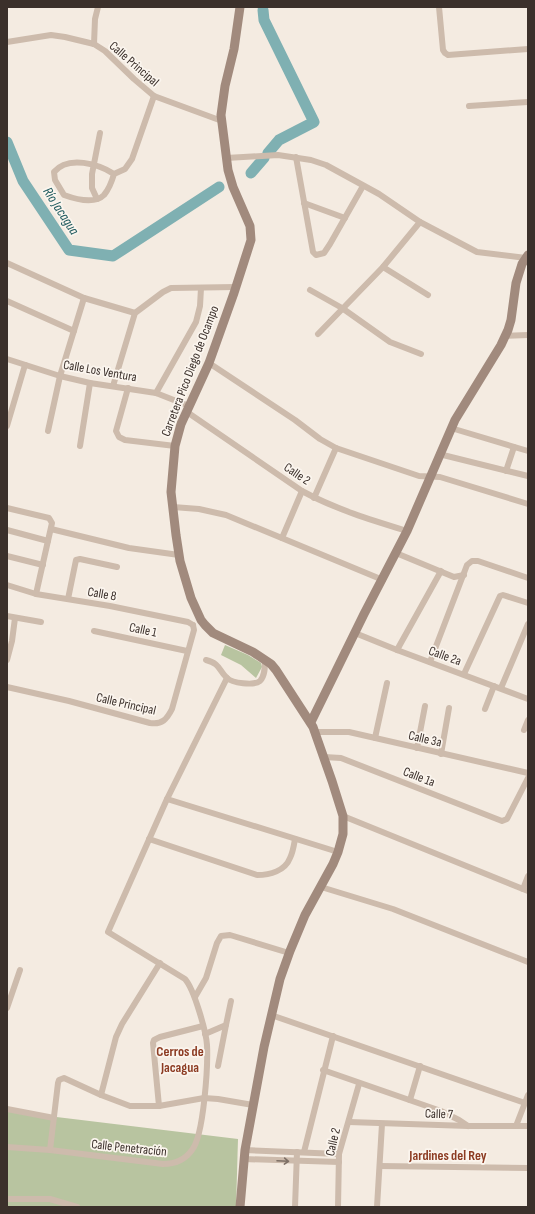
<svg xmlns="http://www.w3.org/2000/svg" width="535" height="1214" font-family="'Sofia Sans Condensed',sans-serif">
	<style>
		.green { fill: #b8c4a0 }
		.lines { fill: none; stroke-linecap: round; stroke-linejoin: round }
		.river { stroke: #7fb0b2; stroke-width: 11 }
		.street { stroke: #cdbbac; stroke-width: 6 }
		.secondary { stroke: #a18a7d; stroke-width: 9 }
		.oneway { stroke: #7d6f65 }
		.labels { text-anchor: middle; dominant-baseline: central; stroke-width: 3.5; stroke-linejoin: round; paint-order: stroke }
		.street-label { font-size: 13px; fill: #3b302b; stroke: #fbf5ee }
		.water-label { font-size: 14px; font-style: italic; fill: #1f5a5e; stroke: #fbf5ee }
		.neighbourhood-label { font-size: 14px; font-weight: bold; fill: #8c3b22; stroke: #fbf5ee }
	</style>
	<rect width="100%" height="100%" fill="#f4ebe1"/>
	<g class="green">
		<path d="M225 645 248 655 261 663 262 667 256 678 241 665 221 655Z"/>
		<path d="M7 1111 238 1139 236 1207H7Z"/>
	</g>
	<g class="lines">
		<g class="river">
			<path d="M263 10 264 20 314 122 279 140 268 153"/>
			<path d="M7 142 23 181 69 250 113 256 219 187"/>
			<path d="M251 173 264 158"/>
		</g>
		<g class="street">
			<path d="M439 7 443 50 445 53 448 55 528 49"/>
			<path d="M7 42 51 35 65 37 94 44 105 51 134 79 154 96 222 121"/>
			<path d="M94 44 95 19 98 7"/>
			<path d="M469 106 528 102"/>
			<path d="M296 157 313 252 316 255 324 253 330 244 363 186"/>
			<path d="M226 158 278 155 311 160 326 165 379 194 420 222 477 252 526 258"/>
			<path d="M114 174C112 181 109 189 104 195 94 205 75 199 64 195L55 180 54 172C68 155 99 164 114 174L125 169 132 159 154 96"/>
			<path d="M97 199 92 188V174L100 133"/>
			<path d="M304 203 345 218"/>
			<path d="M7 263 84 298 135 313"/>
			<path d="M383 267 428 295"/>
			<path d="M310 290 342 308 390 342 421 354"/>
			<path d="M7 301 74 331"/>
			<path d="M318 334 383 267 420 222"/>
			<path d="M505 336 528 335"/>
			<path d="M7 359 60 376 90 383 156 393 189 406"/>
			<path d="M209 363 295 420 320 439 336 448 419 476 440 477 528 504"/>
			<path d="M113 386 135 313 163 292 171 288 236 287"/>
			<path d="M128 388 116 431 119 437 125 440 175 446"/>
			<path d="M156 393 196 322 200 306 201 288"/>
			<path d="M187 412 302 491C335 509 371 520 407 531"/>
			<path d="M7 426 25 365"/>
			<path d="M451 428 528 451"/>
			<path d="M48 431 60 376 84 298"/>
			<path d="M80 446 90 383"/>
			<path d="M439 454 528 476"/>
			<path d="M506 471 514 447"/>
			<path d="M314 498 336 448"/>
			<path d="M173 507 199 509 226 515 383 580"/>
			<path d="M7 508 49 518 52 523 36 594"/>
			<path d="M51 529 129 548 179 555"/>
			<path d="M7 530 48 541"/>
			<path d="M282 538 302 491"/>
			<path d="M396 553 454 577 464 575"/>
			<path d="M7 556 43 565"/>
			<path d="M7 585 36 594 110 606 188 622 193 625"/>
			<path d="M68 599 76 560 80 559 117 567"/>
			<path d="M7 616 41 622"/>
			<path d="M94 631 187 651"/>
			<path d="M355 633 397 650 528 699"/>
			<path d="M397 650 441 571"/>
			<path d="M7 660 12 641 15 618"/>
			<path d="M206 660C221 664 218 670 227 678 232 683 254 686 260 681 265 676 265 667 265 660"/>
			<path d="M430 662 467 565 472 561H478L528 578"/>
			<path d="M464 674 500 596 503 595 528 603"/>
			<path d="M7 687 69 701 150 723C162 725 167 719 172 709L194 630 193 625"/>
			<path d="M501 688 528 624"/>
			<path d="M485 709 494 686"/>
			<path d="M524 730 528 720"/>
			<path d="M315 732H349L528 773"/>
			<path d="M375 738 387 683"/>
			<path d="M417 748 425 706"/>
			<path d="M441 754 449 708"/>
			<path d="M324 757 341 758 502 821 507 819 528 778"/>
			<path d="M167 799 338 852"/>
			<path d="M343 816 528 891"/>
			<path d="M149 839 257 875C270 875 285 871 290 858 293 852 294 845 295 839"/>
			<path d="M321 887 393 909 528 962"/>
			<path d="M523 889 528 876"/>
			<path d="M195 997 206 978 217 943 221 936 230 935 289 953"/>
			<path d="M7 1008 20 970"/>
			<path d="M271 1015 525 1103"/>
			<path d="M205 1034 226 1025 231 1001"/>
			<path d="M218 1066 226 1025"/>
			<path d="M323 1070 441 1111 459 1120 468 1126"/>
			<path d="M101 1095 116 1037 122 1024 160 963"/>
			<path d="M410 1100 420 1066"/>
			<path d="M159 1106 153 1043 154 1040 160 1037 203 1026"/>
			<path d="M7 1109 54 1118"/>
			<path d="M349 1122 468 1126H528"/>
			<path d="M516 1126 528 1095"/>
			<path d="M7 1147 50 1150 163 1164C175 1164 185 1160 192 1150 204 1135 208 1065 207 1045 206 1031 194 989 185 979L108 932 167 799 227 678"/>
			<path d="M50 1150 58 1083 59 1080 64 1078 101 1095 130 1106H159L204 1098 218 1099 253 1105"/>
			<path d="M245 1150 339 1154"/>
			<path d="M304 1152 333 1036"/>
			<path d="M244 1159 339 1162"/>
			<path d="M380 1166 528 1168"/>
			<path d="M7 1199H50L77 1207"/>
			<path d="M295 1207 297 1152"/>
			<path d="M338 1207 339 1154 359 1084"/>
			<path d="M377 1207 382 1124"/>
		</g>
		<g class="secondary">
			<path d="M240 7 234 49 225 86 221 115 228 170 233 187 250 226 251 240 234 293 209 363 181 424 175 446 171 492 176 535 180 561 191 598 201 620 205 625 213 633 253 652 271 664 276 670 313 727 332 781 343 816V834L338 852 333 864 305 915 290 951 280 979 264 1047 245 1150 240 1207"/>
			<path d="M311 722 364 614 407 531 455 420 501 345 508 330 511 320 516 283 522 264 528 255"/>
		</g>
	</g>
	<defs><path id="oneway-shaft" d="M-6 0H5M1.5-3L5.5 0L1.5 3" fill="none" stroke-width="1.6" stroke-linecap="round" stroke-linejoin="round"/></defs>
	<use class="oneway" href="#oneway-shaft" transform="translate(283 1161) rotate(3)"/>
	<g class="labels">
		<g class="street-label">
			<text transform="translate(134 64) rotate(41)">Calle Principal</text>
			<text transform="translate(100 371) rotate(10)">Calle Los Ventura</text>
			<text transform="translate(190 371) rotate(-69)">Carretera Pico Diego de Ocampo</text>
			<text transform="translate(297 474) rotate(34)">Calle 2</text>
			<text transform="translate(102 594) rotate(10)">Calle 8</text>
			<text transform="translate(143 630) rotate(12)">Calle 1</text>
			<text transform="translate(445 656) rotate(20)">Calle 2a</text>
			<text transform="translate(126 704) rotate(13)">Calle Principal</text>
			<text transform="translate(425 739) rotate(13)">Calle 3a</text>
			<text transform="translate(419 777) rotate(21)">Calle 1a</text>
			<text transform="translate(439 1114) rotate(2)">Calle 7</text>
			<text transform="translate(333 1142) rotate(-77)">Calle 2</text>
			<text transform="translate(129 1148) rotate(6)">Calle Penetración</text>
		</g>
		<g class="water-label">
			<text transform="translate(61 211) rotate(57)">Río Jacagua</text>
		</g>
		<g class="neighbourhood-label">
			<text x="180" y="1051">Cerros de<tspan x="180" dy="16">Jacagua</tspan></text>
			<text x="448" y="1155">Jardines del Rey</text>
		</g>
	</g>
	<rect width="535" height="1214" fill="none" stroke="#3b302b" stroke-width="16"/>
</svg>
